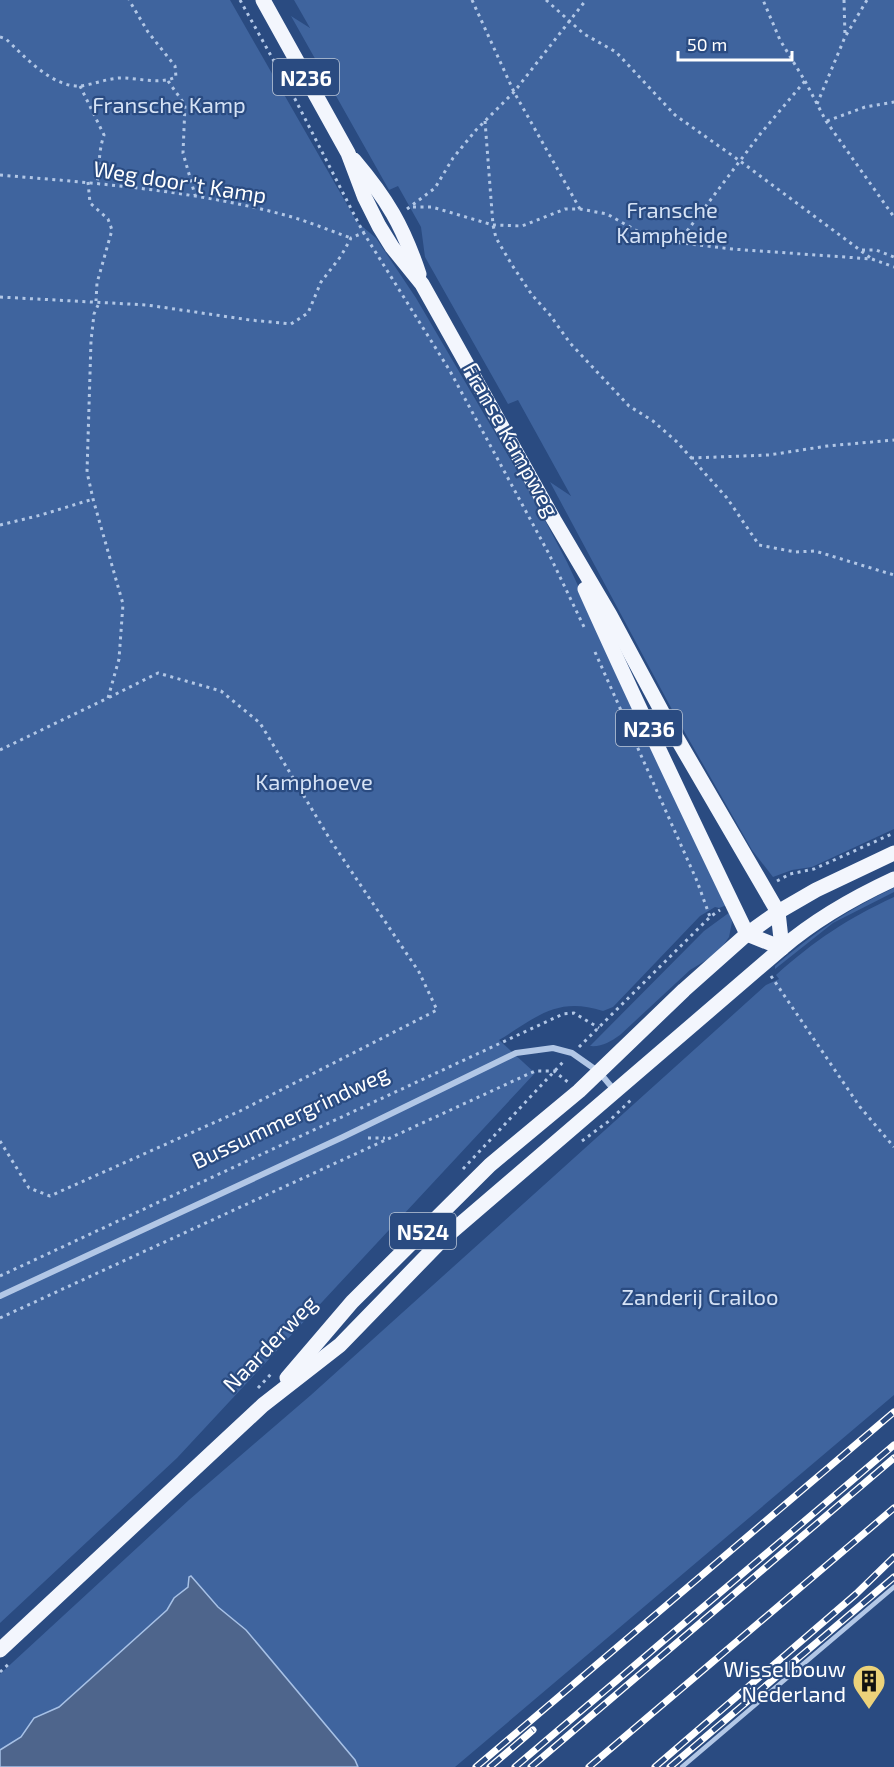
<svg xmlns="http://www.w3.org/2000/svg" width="894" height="1767" font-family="'Exo 2',sans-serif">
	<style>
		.green { fill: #3f649e }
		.water { fill: #4e658c; stroke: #a7c1e6; stroke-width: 1.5 }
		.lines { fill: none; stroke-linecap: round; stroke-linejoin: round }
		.path { stroke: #b2c7e6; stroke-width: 3; stroke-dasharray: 3 4.5; stroke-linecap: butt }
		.service { stroke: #b2c7e6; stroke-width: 4.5 }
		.minor { stroke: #b2c7e6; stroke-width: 6 }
		.primary { stroke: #f3f6fd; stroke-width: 15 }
		.rail-casing { stroke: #fff; stroke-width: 7 }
		.rail { stroke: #2a4b81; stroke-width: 4.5; stroke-dasharray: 14; stroke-linecap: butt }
		.labels { text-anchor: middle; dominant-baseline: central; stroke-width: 4.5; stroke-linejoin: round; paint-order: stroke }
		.shield { fill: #2a4b81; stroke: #bfc9d9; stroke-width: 1.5 }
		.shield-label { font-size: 21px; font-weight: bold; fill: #fff }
		.park-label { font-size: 22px; fill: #d5e2f5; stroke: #2a4b81 }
		.street-label { font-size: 22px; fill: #fff; stroke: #2a4b81 }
		.poi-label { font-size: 22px; fill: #fff; stroke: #2a4b81; text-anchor: end }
	</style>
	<rect width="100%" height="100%" fill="#2a4b81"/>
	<g class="green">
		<path d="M0 0H230L357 222 376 238 416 298 532 496 567 562 727 905 719 908 715 907 700 916 613 1007 603 1011C557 996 537 1017 499 1040L535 1073 177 1458 0 1623Z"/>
		<path d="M294 0H894V829L812 867 792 870 773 877 752 850 676 717 550 482 571 496 518 400 508 404 425 257 421 227 398 186 389 190 291 16 310 28Z"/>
		<path d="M894 888V892L833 923 775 969V966C812 934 850 908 894 888Z"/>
		<path d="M894 897V1395L455 1767H0V1674L189 1500 311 1395 766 985 779 979 776 975C815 940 847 919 894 897Z"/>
		<path d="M730 912 732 922 729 937 718 953 690 970 620 1035C610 1042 602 1047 590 1046L704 931Z"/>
	</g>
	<path class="water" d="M191 1576 218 1607 246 1630 355 1760 358 1767H0V1750L21 1737 34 1718 59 1707 167 1610 174 1598 188 1587 189 1577Z"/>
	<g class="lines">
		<g class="path">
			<path d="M240 0 295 99 363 232 450 371 549 554 585 629"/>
			<path d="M472 0 514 92 580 209"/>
			<path d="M546 0 584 34 616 52 675 115 740 161 872 259"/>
			<path d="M844 0 845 36"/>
			<path d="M0 37 6 39C24 56 52 87 79 86 94 85 109 77 125 78 141 79 161 84 176 77L175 66 148 32 129 0"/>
			<path d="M168 81 185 105 183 153 195 195"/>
			<path d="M805 81 826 121 894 217"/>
			<path d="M80 86 104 135C98 153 100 165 97 183"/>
			<path d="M817 104 845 37 867 0"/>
			<path d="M485 121 493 225 496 238 512 265 532 295 550 315 570 343 629 406 653 421 677 442 727 498 759 545 795 552 815 551 894 575"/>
			<path d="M827 121 865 107 894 102"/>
			<path d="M0 175C94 183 190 190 281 214 305 220 328 230 351 238"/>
			<path d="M88 182 90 203 108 219 112 230 97 283 96 301"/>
			<path d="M413 207H432L493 225 522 226 565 209H580L607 214 637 231 664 241 732 249 872 259 894 267"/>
			<path d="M407 209 435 188 453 158 476 130 514 92 586 0"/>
			<path d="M678 243 761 133 805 81 780 40 763 0"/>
			<path d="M862 250H876L894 257"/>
			<path d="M0 297 147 305 250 320 291 324 308 313 321 282 341 256 351 238 365 232"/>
			<path d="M691 458 769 455 827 446 894 440"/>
			<path d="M0 525 41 515 93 499"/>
			<path d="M595 652 697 881 710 917"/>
			<path d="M0 750 108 698 119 659 123 604 93 499 87 472 91 341 94 314 99 303"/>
			<path d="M777 881 790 874 814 869 894 833"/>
			<path d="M771 976 860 1107 894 1147"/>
			<path d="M579 1047 710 917 720 910"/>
			<path d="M368 1138H385"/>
			<path d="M0 1141 29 1188 50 1196 240 1111 437 1010 419 972 331 841 260 723 221 691 158 673 108 698"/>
			<path d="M582 1141 609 1121 632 1099"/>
			<path d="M463 1169 563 1062"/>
			<path d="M0 1276 563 1014 574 1013 599 1028"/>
			<path d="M0 1318 535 1071H554L569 1083"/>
			<path d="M258 1388 272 1373"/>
			<path d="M0 1672 10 1663"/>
		</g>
		<path class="service" d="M682 1767 894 1587"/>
		<path class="minor" d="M0 1296 343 1137 516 1053 553 1048 572 1053 599 1072 615 1091"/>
		<g class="primary">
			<path d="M263 0 348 153 365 198 379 226 392 247 422 284 554 520 610 615 668 723 778 912 782 948"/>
			<path d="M354 160C387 199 403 226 419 274"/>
			<path d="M585 589C637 705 692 820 747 934L782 948"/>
			<path d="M287 1378 352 1302 490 1165 579 1091 684 990 747 934 778 912 816 890 894 853"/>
			<path d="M0 1650 263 1405 340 1345 442 1240 782 948C816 919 853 898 894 879"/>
		</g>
		<defs>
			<g id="rail">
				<path d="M476 1767 894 1412"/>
				<path d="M490 1767 533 1730"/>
				<path d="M515 1767 894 1445"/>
				<path d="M531 1767 894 1458"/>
				<path d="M589 1767 894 1508"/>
				<path d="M655 1767 856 1594 894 1557"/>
				<path d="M670 1767 894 1577"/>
			</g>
		</defs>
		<use href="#rail" class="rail-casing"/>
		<use href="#rail" class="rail"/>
	</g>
	<defs>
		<symbol id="building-pin" viewBox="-11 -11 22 30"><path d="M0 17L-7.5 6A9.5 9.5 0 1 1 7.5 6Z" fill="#ecd27a" stroke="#2a4b81"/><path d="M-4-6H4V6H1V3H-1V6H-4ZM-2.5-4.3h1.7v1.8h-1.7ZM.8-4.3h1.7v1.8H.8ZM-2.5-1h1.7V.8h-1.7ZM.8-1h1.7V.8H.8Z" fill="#111"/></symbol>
	</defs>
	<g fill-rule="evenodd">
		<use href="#building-pin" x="850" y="1662" width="38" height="52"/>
	</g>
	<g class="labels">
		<g class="shield">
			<rect x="273" y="59" width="66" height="36" rx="4.5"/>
			<rect x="616" y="710" width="66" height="36" rx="4.5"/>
			<rect x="390" y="1213" width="66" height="36" rx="4.5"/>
		</g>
		<g class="shield-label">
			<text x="306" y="77">N236</text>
			<text x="649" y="728">N236</text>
			<text x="423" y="1231">N524</text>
		</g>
		<g class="park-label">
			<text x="169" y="104">Fransche Kamp</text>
			<text x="672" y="209">Fransche<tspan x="672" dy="25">Kampheide</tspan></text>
			<text x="314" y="781">Kamphoeve</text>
			<text x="700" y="1296">Zanderij Crailoo</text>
		</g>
		<g class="street-label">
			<text transform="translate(180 181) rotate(9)">Weg door 't Kamp</text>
			<text transform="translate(512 439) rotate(61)">Franse Kampweg</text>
			<text transform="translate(290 1116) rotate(-25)">Bussummergrindweg</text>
			<text transform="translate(269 1343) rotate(-46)">Naarderweg</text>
		</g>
		<g class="poi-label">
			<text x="846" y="1668">Wisselbouw<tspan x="846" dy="25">Nederland</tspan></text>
		</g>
	</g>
	<path d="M678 51v9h114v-9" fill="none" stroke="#ffffff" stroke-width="3"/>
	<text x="687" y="51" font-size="18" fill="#ffffff" stroke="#2a4b81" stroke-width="4.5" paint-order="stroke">50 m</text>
</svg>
